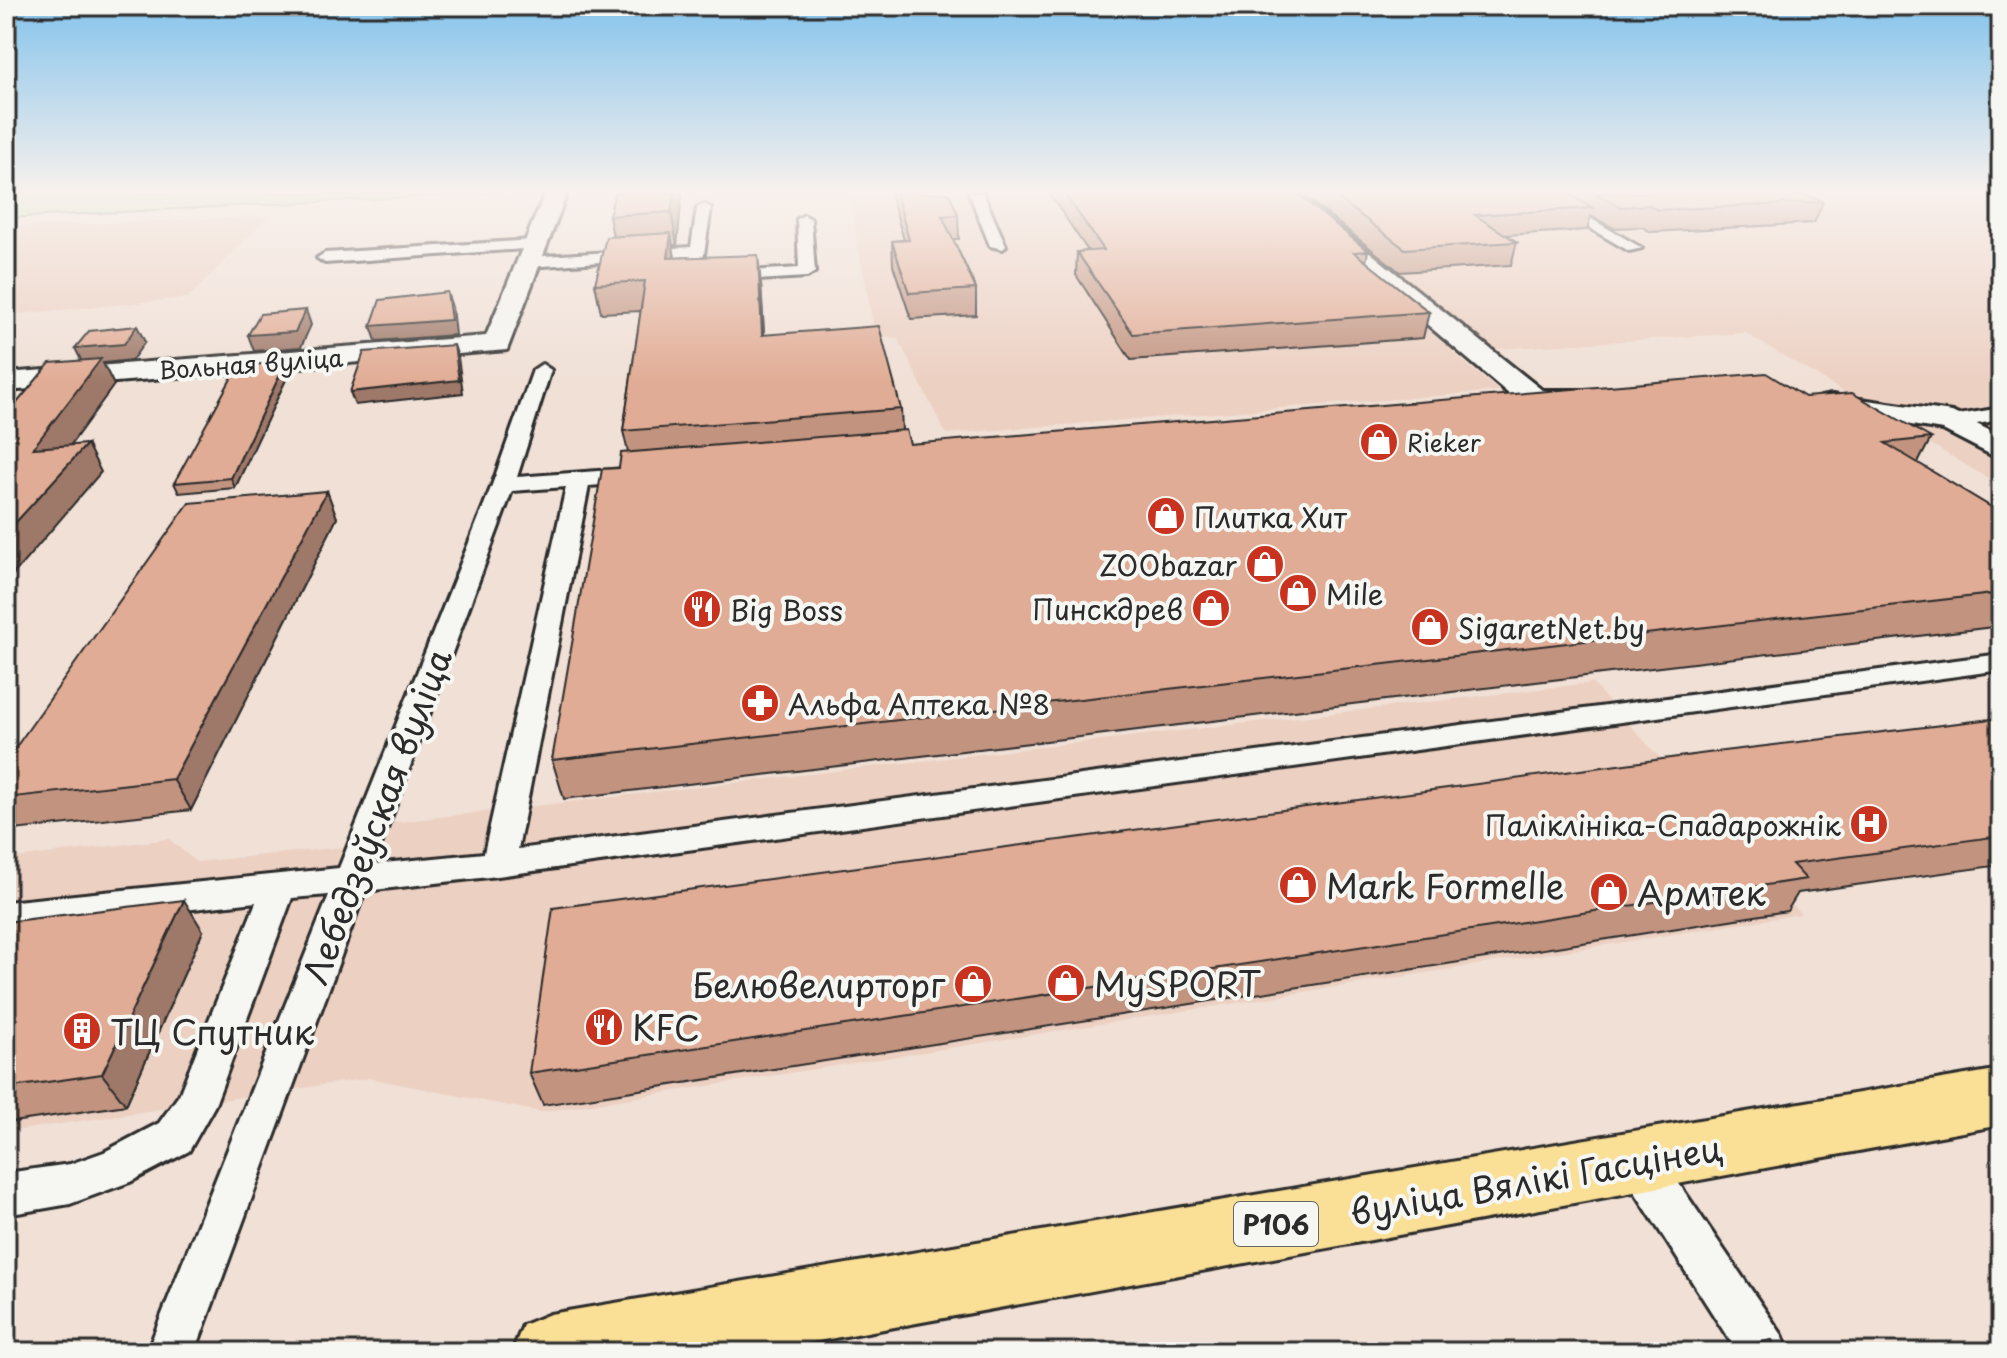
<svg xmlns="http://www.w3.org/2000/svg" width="2007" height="1358" font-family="'Playpen Sans',sans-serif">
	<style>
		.built { fill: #ecd0c2 }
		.green { fill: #b9ebab; stroke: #728b6b; stroke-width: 2 }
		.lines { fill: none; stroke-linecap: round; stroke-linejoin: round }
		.service-casing { stroke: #2b2b2b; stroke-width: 6 }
		.minor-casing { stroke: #2b2b2b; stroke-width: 6 }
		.primary-casing { stroke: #2b2b2b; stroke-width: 6 }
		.service { fill: #f6f6f2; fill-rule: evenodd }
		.minor { fill: #f6f6f2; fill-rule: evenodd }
		.primary { fill: #fadf96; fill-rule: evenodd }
		.wall { fill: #c29480; stroke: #2b2b2b; stroke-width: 2 }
		.shaded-wall { fill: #9e7868; stroke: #2b2b2b; stroke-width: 2 }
		.building { fill: #e1ac95; stroke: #2b2b2b; stroke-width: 2 }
		.labels { text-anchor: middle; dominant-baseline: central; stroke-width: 8; stroke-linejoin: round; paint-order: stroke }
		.far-street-label { font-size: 24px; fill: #2b2b2b; stroke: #f6f6f2 }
		.far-poi-label { font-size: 24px; fill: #2b2b2b; stroke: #f6f6f2; text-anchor: start }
		.shield { fill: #f6f6f2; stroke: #686867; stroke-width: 2 }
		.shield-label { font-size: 26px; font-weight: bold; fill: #2b2b2b }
		.poi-label { font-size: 28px; fill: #2b2b2b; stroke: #f6f6f2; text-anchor: start }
		.near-street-label { font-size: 34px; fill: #2b2b2b; stroke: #f6f6f2 }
		.near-poi-label { font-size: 34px; fill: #2b2b2b; stroke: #f6f6f2; text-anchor: start }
	</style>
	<rect width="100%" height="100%" fill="#f0e0d6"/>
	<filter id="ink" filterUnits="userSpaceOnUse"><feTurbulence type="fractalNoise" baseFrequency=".0125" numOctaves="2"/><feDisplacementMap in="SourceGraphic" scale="16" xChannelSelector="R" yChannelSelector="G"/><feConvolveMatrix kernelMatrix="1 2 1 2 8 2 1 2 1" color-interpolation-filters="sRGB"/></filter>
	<g filter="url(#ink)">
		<g class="built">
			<path d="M848 193H2001V486L1745 333 1452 352 1499 391 946 434 898 339 875 334Z"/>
			<path d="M269 216 188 298 6 315V228Z"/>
			<path d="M1592 683 1801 914 541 1112 369 1078 6 1132V859L169 839 196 862 355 846 363 826Z"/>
		</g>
		<path class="green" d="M6 193H489L6 218Z"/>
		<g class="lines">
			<defs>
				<g id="service">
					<path d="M969 193H983L1006 246 1003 249 990 246Z"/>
					<path d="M1529 193H1546L1642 248 1629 251Z"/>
					<path d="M704 204 711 208 701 274 799 268 797 219 804 215 811 219 815 272 807 277 692 284 684 279 689 256 528 267 520 262 528 257 691 247 697 208Z"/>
					<path d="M533 240 541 245 538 248 325 263 317 258 325 253Z"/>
					<path d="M542 364 551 370 517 477 638 468 649 475 638 482 589 486 518 849 2001 654V670L498 876 365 891 195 1352H147L329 895 292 898 215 1105 189 1151 130 1182 70 1204 6 1215V1173L70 1164 104 1152 159 1123 179 1095 256 902 6 930V902L339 868 492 485 533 370ZM566 487 484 853 374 864 512 491Z"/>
					<path d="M2001 408V420L1952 428 1942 422 1952 416Z"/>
					<path d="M1639 1141 1654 1147 1782 1335 1789 1352H1737L1624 1175 1618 1161 1624 1147Z"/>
				</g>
				<g id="minor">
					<path d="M545 193H567L507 350 6 391V373L486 336Z"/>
					<path d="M1273 193H1296L1542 390H1593L1597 397 1593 404 1535 409 1524 407Z"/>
					<path d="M1832 395 1952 412 2001 436V460L1943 430 1821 411 1816 404 1821 397Z"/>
				</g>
				<path id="primary" d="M2001 1069V1125L758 1352H512L523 1325 550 1314Z"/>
			</defs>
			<use href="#service" class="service-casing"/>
			<use href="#minor" class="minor-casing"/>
			<use href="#primary" class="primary-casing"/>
			<use href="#service" class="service"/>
			<use href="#minor" class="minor"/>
			<use href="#primary" class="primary"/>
		</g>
		<g class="wall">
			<path d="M615 193H682L677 245H673L675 258 761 283 764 334 901 409 902 430 910 444 1805 397 1931 438 1918 463 2001 513V626L564 799 552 760 619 468 628 452 623 431 641 311 601 313 595 284 613 237 609 216Z"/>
			<path d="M890 193H949L958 215 959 239H953L976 289V315L911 319 893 265 892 241 904 240Z"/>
			<path d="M1049 193H1296L1368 251 1366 262 1429 312 1423 338 1131 360 1076 275 1077 252 1088 251Z"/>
			<path d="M1301 193H1802L1823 202 1814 223 1651 232 1642 227 1614 228 1591 216 1587 230 1506 235 1517 242 1511 265 1400 272Z"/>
			<path d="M290 371 235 488 179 493 174 483Z"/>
			<path d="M327 491 337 518 191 810 6 831V761Z"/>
			<path d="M2001 718V865L1798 893 1787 911 543 1105 529 1073Z"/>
			<path d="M6 922 203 931 126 1105 6 1123Z"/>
		</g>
		<g class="shaded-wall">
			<path d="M674 193H682L677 245 671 212Z"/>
			<path d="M671 233 675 260 668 258Z"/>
			<path d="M758 255 761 283 766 366 762 335Z"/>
			<path d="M447 292 452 307 455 335 376 341 371 326Z"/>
			<path d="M306 310 311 325 301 347 254 351 248 335Z"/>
			<path d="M137 326 145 342 132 360 103 363 114 385 48 476 33 448 83 364 75 348Z"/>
			<path d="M454 345 458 357 463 393 355 405 350 392Z"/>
			<path d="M286 362 290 371 235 488 231 478Z"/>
			<path d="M87 444 101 472 6 583V533Z"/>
			<path d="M327 491 337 518 191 810 173 779Z"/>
			<path d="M184 900 203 931 126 1105 102 1074Z"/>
		</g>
		<g class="building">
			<path d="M615 193H674L671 212 609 216Z"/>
			<path d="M896 193H949L958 215 942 216 976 289 909 293 892 241 909 240Z"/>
			<path d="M1064 193H1296L1368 251 1354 252 1429 312 1133 334 1077 252 1104 250Z"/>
			<path d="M1331 193H1566L1593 208 1475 215 1517 242 1405 249Z"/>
			<path d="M1595 193H1802L1823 202 1658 210 1649 205 1621 207Z"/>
			<path d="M671 233 668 258 758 255 762 335 879 326 901 409 623 431 645 281 595 284 606 237Z"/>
			<path d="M447 292 451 320 371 326 380 300Z"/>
			<path d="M306 310 295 332 248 335 260 314Z"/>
			<path d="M137 326 124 344 75 348 89 331Z"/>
			<path d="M454 345 459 380 350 392 364 352Z"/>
			<path d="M101 359 33 448 87 444 6 533V416L50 363Z"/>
			<path d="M286 362 231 478 174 483 238 366Z"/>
			<path d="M1766 373 1805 397 1852 393 1931 438 1885 443 2001 513V593L552 760 602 469 619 468 621 453 906 430 910 444Z"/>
			<path d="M327 491 173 779 6 798V761L189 503Z"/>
			<path d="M2001 718V836L1792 864 1806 879 529 1073 553 908 1715 752Z"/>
			<path d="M184 900 102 1074 6 1088V922Z"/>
			<path d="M1772 1340 1779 1352H1716Z"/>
		</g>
	</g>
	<linearGradient id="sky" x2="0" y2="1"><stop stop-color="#85c4ec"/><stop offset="0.5" stop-color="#f8f1ed"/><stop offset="1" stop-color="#f8f1ed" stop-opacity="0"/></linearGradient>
	<rect width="2007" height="383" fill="url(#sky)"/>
	<defs>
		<symbol id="shop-disc" viewBox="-11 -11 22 22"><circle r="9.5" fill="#c8321e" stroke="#f6f6f2"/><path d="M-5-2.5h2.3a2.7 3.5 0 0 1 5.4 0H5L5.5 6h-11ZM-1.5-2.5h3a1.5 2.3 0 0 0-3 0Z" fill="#fff"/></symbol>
		<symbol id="restaurant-disc" viewBox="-11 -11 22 22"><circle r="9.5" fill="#c8321e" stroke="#f6f6f2"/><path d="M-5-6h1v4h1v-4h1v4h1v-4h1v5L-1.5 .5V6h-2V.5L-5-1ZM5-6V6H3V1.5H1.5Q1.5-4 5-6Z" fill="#fff"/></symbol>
		<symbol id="pharmacy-disc" viewBox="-11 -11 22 22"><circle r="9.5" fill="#c8321e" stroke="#f6f6f2"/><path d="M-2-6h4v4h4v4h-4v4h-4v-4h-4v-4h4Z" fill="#fff"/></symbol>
		<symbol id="hospital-disc" viewBox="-11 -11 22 22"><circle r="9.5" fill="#c8321e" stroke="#f6f6f2"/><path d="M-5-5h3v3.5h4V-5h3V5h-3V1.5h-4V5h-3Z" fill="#fff"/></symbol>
		<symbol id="building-disc" viewBox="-11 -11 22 22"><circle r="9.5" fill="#c8321e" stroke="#f6f6f2"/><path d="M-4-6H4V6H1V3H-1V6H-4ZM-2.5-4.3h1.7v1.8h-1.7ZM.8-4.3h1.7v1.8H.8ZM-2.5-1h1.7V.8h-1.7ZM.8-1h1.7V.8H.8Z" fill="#fff"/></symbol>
	</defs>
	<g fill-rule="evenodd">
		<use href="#shop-disc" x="1357" y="420" width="44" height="44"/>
		<use href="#shop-disc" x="1144" y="494" width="44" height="44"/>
		<use href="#shop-disc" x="1243" y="542" width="44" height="44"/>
		<use href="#shop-disc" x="1276" y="571" width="44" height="44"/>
		<use href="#shop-disc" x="1189" y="586" width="44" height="44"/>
		<use href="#restaurant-disc" x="680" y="587" width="44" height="44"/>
		<use href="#shop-disc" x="1408" y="605" width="44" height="44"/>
		<use href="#pharmacy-disc" x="738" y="681" width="44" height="44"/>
		<use href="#hospital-disc" x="1847" y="802" width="44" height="44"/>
		<use href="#shop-disc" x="1276" y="863" width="44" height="44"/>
		<use href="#shop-disc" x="1587" y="870" width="44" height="44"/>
		<use href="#shop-disc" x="1044" y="961" width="44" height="44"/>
		<use href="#shop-disc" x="951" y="962" width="44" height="44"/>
		<use href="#restaurant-disc" x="582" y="1005" width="44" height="44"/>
		<use href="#building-disc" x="60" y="1009" width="44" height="44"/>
	</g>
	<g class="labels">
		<g class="far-street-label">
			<text transform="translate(251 363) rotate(-4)">Вольная вуліца</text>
		</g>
		<g class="far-poi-label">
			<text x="1407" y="442">Rieker</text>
		</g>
		<rect class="shield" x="1234" y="1202" width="84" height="44" rx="6"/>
		<g class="shield-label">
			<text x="1276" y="1224">Р106</text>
		</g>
		<g class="poi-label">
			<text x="1194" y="516">Плитка Хит</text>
			<text x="1237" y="564" text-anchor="end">ZOObazar</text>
			<text x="1326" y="593">Mile</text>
			<text x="1183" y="608" text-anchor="end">Пинскдрев</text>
			<text x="730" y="609">Big Boss</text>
			<text x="1458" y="627">SigaretNet.by</text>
			<text x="788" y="703">Альфа Аптека №8</text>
			<text x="1841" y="824" text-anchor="end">Паліклініка-Спадарожнік</text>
		</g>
		<g class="near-street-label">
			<text transform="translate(376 816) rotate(-69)">Лебедзеўская вуліца</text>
			<text transform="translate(1536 1179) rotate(-10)">вуліца Вялікі Гасцінец</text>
		</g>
		<g class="near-poi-label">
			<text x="1326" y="885">Mark Formelle</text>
			<text x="1637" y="892">Армтек</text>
			<text x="1094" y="983">MySPORT</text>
			<text x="945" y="984" text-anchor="end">Белювелирторг</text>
			<text x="632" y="1027">KFC</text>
			<text x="110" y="1031">ТЦ Спутник</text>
		</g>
	</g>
	<rect width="2007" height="1358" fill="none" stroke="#f6f6f2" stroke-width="32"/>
	<rect x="16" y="16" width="1975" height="1326" fill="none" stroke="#2b2b2b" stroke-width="3" filter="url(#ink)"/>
</svg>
